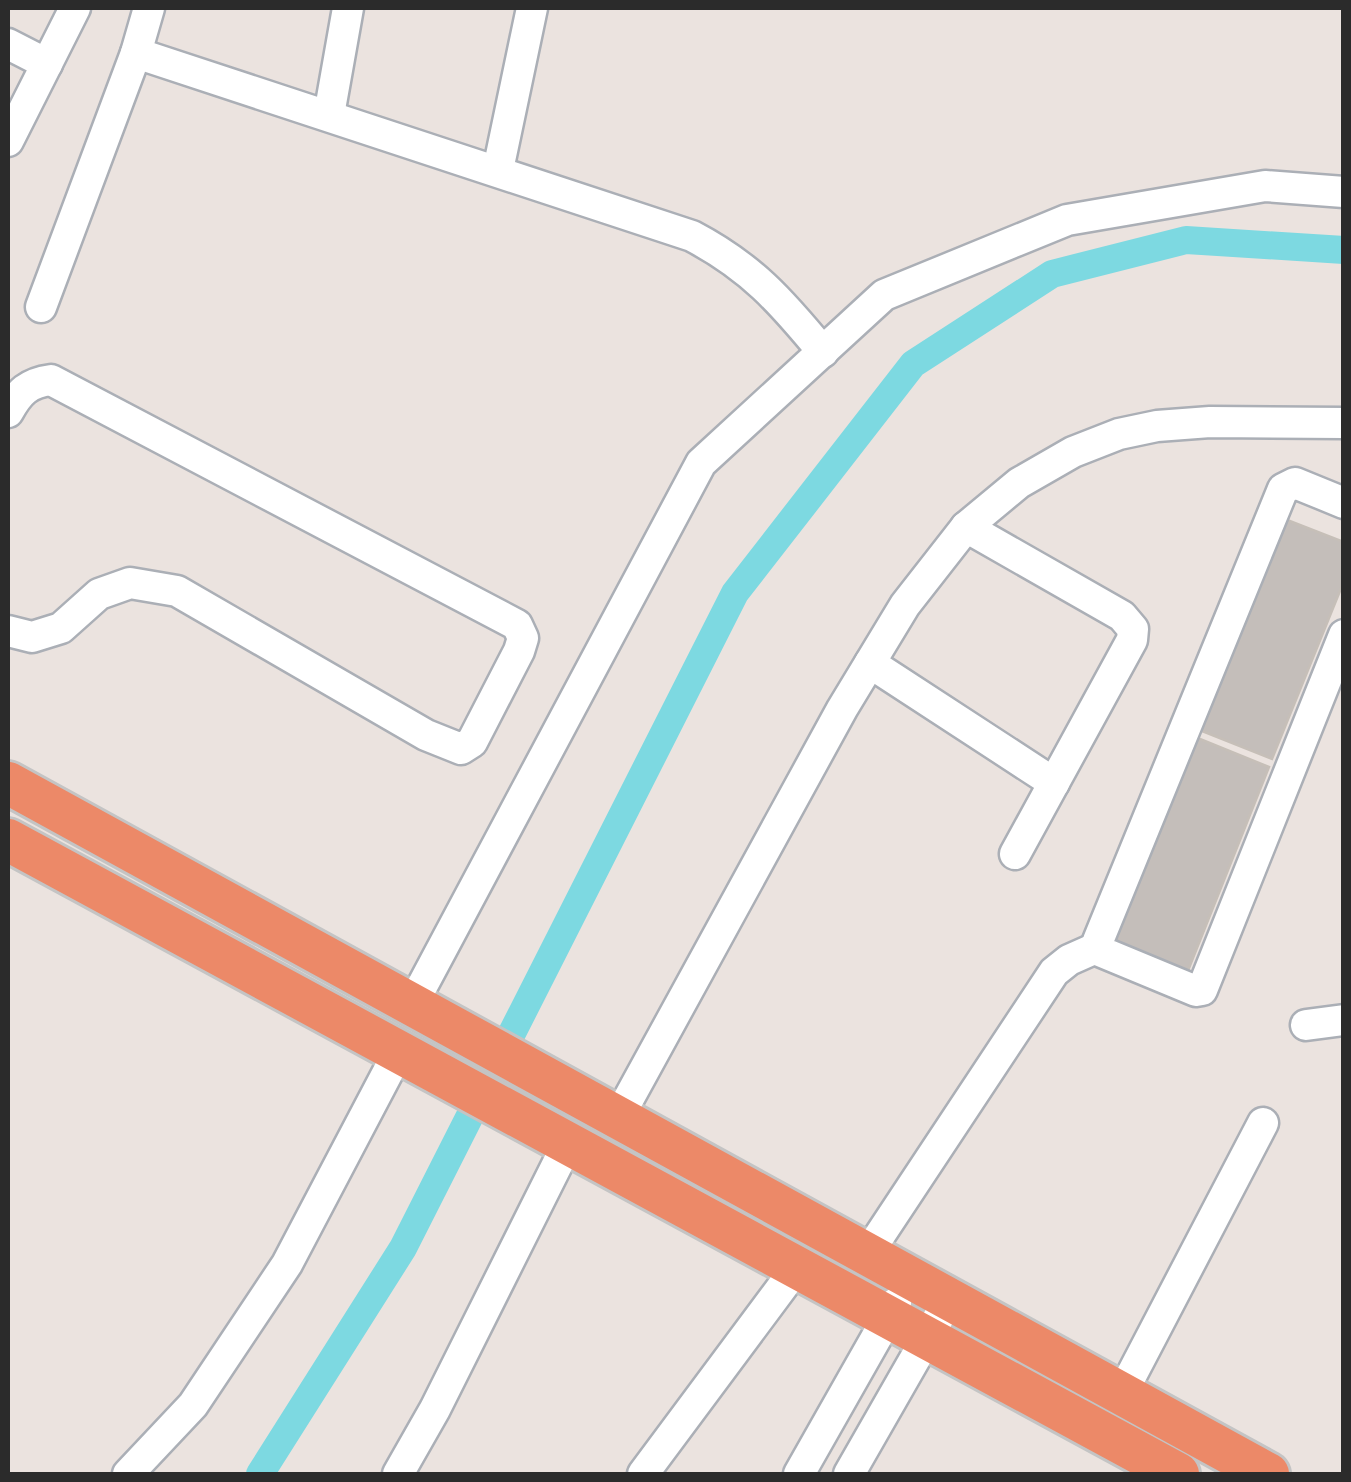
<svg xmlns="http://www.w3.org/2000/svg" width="1351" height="1482" font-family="'PT Sans',sans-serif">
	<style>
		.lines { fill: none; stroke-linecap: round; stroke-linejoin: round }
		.canal { stroke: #7dd9e1; stroke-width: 28 }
		.building { fill: #c4beba; stroke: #c6bfb8; stroke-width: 2.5 }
		.minor-casing { stroke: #abafb6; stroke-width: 35 }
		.highway-casing { stroke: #c4c4c4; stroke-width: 48 }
		.minor { stroke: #fff; stroke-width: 30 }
		.highway { stroke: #ec8968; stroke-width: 42 }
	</style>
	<rect width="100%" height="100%" fill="#ebe3df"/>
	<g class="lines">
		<path class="canal" d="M260 1474 403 1248 735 593 913 364 1052 274 1186 240 1344 250"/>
	</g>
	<g class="building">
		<path d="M1282 518 1344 542V581L1272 759 1197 729Z"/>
		<path d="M1195 737 1269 767 1185 978 1110 948Z"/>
	</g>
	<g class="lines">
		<defs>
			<g id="minor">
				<path d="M8 44 47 64"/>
				<path d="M136 53 692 236C751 267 781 301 823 352"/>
				<path d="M329 115 348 8"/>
				<path d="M8 141 75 8"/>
				<path d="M498 170 532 8"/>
				<path d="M41 307 136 53 149 8"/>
				<path d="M8 412C19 392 28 383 51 380L517 625 523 638 519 651 472 742 461 749 426 735 177 591 130 583 99 594 61 628 32 637 8 631"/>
				<path d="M1344 503 1295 483 1283 489 1098 941 1097 950 1196 991 1202 990 1344 635"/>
				<path d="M966 527 1122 616 1133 629 1132 640 1015 854"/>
				<path d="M870 663 1054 783"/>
				<path d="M412 1005 701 463 884 295 1067 220 1265 186 1344 192"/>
				<path d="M1306 1025 1344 1020"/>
				<path d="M618 1118 842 709 905 605 966 527 1019 483 1073 452 1119 434 1157 426 1210 422 1344 423"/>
				<path d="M866 1256 1054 972 1069 960 1096 948"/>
				<path d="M1121 1395 1263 1123"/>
				<path d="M128 1474 193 1405 287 1264 399 1051"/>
				<path d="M398 1474 435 1409 568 1143"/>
				<path d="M643 1474 797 1267"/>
				<path d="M799 1474 896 1303"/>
				<path d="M849 1474 948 1301"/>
			</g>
			<g id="highway">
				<path d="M8 783 1268 1474"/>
				<path d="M8 840 1178 1474"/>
			</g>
		</defs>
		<use href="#minor" class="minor-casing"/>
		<use href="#highway" class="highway-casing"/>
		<use href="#minor" class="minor"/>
		<use href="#highway" class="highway"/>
	</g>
	<rect width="1351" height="1482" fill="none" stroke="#2b2b2b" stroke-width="20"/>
</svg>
